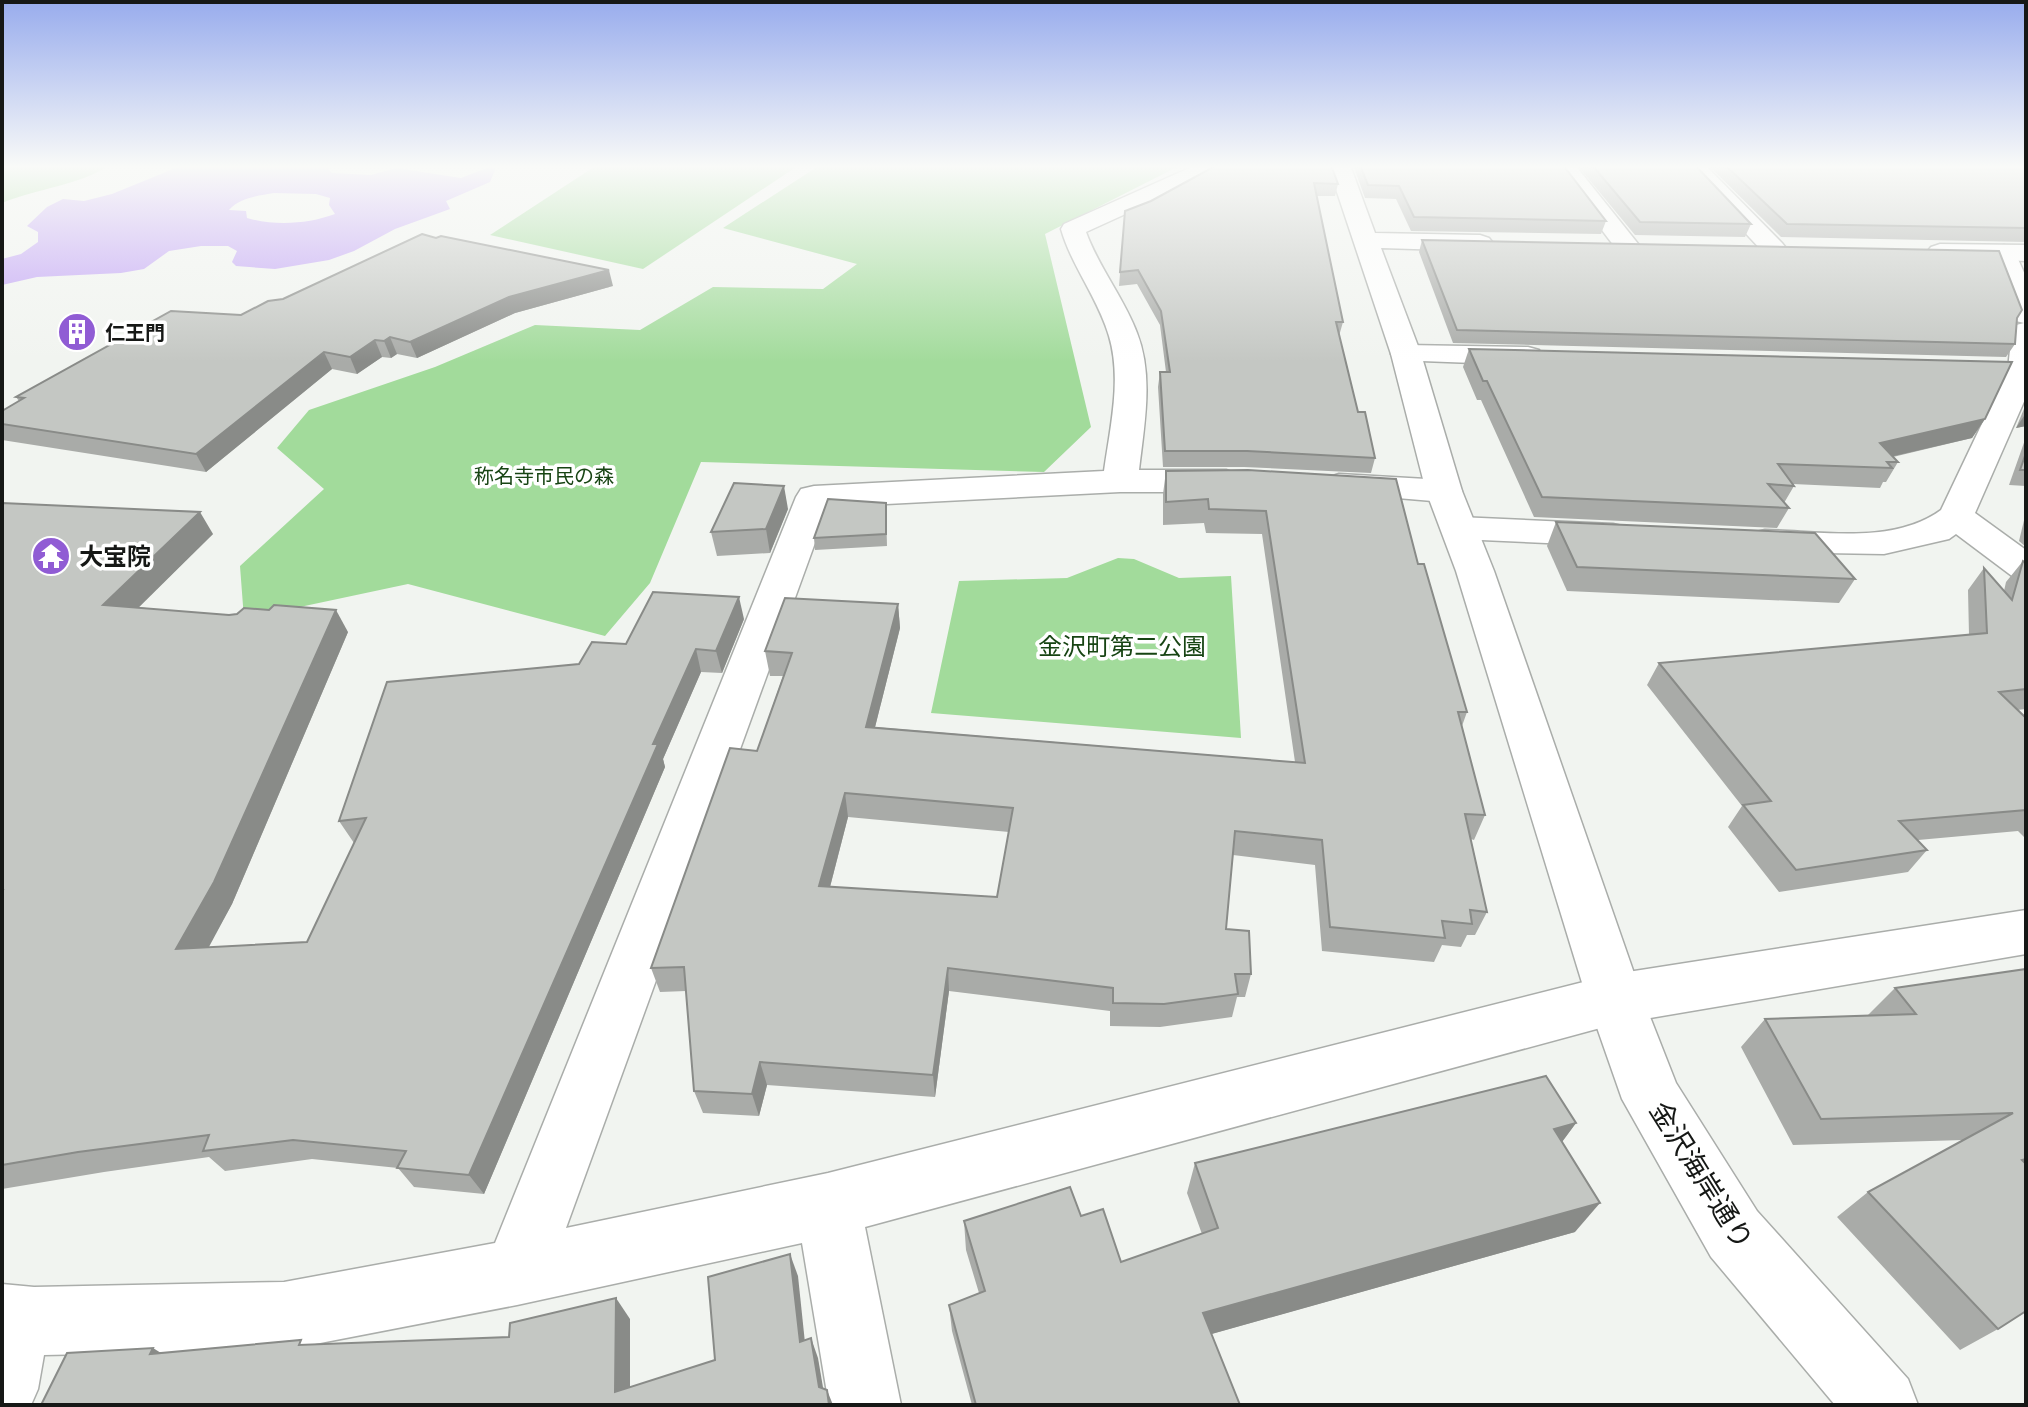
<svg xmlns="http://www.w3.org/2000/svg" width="2028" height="1407" font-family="Quicksand,'Noto Sans JP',sans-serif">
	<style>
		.green { fill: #a2db9b }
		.water { fill: #c0a1f5; fill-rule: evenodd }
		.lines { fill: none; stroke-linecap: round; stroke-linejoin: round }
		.minor-casing { stroke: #aaadaa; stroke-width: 3 }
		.tertiary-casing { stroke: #aaadaa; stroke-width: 3 }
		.minor { fill: #fff; fill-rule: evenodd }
		.tertiary { fill: #fff; fill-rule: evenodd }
		.wall { fill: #a9aba8; fill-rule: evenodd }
		.shaded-wall { fill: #898b88 }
		.building { fill: #c4c7c3; stroke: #898b88; stroke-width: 2; fill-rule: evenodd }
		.labels { text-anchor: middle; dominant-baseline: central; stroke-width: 7; stroke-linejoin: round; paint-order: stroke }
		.far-poi-label { font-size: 20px; font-weight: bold; fill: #161816; stroke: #fff; text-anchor: start }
		.far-park-label { font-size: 20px; fill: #174413; stroke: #fff }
		.poi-label { font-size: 24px; font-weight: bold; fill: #161816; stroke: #fff; text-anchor: start }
		.park-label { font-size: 24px; fill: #174413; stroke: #fff }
		.near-street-label { font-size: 28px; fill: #161816; stroke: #fff }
	</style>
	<rect width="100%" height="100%" fill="#f1f4f0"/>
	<g class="green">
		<path d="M2 165H110C78 186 38 188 2 203Z"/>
		<path d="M597 165H799L643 269 490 235Z"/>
		<path d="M820 165H1181L1045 234 1091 427 1044 472 701 462 650 583 605 636 408 584 244 619 240 566 324 489 277 448 309 410 435 367 535 325 640 330 713 287 823 289 857 264 723 228Z"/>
		<path d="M1118 558 1134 559 1179 578 1231 576 1241 738 931 713 959 581 1067 578Z"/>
	</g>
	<path class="water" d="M183 165H332L328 169 332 173 371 175 396 168 461 178 492 166 495 170 490 182 446 201 450 209 395 229 354 251 329 260 275 269 236 266 232 262 237 251 228 246H201L169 251 144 269 121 273 37 277 2 285V259L21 254 38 242V232L27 226 47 207 63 199 84 201 112 194ZM274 193 316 194 330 198 329 205 335 214C308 224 275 226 247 218L246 211 229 210C240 197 258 196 274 193Z"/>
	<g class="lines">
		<defs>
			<g id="minor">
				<path d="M1196 165H1225L1222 170 1086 232C1099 268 1124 298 1137 333 1154 376 1144 426 1139 470H1226L1238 474 1244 481 1238 488 1226 492H1120L828 507 566 1228 828 1173 1615 974 2026 910V954L1615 1024 865 1227 901 1405H829L802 1243 517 1305 284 1350 44 1355 38 1389 31 1405H2V1284L34 1287 284 1282 495 1243 796 497 801 489 814 486 1104 471C1110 428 1122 379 1109 336 1098 298 1072 267 1061 229L1064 224Z"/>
				<path d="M1553 165H1575L1639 245 1635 250H1617Z"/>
				<path d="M1682 165H1705L1782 243 1786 248 1782 253H1764Z"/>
				<path d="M2004 245 2013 248 2026 277V397L1975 513 2026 550V580L2012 576 1956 534 1949 539 1884 554 1765 552 1752 549 1746 541 1752 533 1765 530C1821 531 1893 545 1941 510L2008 369 2012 331 2016 325 2024 323 2016 321 2012 315 1991 253 1995 248Z"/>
				<path d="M1406 345 1528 347 1539 350 1543 356 1539 362 1528 365 1395 360 1391 354 1395 348Z"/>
				<path d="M1339 474 1444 480 1457 483 1462 491 1457 499 1444 502 1327 492 1321 485 1327 478Z"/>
				<path d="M1459 517 1613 524 1626 527 1632 535 1626 543 1613 546 1459 539 1446 536 1441 528 1446 520Z"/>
			</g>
			<g id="tertiary">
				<path d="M1328 165H1350L1375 233 1480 235 1489 238 1493 243 1489 248 1480 251 1381 248 1421 354 1462 491 1494 571 1643 999 1676 1083 1757 1211 1908 1379 1918 1405H1835L1711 1257 1622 1099 1587 999 1456 571 1426 491 1391 354Z"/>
				<path d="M1940 244 2026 245V261L1931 257 1927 252 1931 247Z"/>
			</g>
		</defs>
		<use href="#minor" class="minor-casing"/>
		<use href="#tertiary" class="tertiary-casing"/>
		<use href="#minor" class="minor"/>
		<use href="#tertiary" class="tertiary"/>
	</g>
	<g class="wall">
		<path d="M1217 165 1338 184 1335 196H1316L1343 322 1339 336 1358 412 1375 458 1371 473 1244 467H1163L1158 387 1160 372H1166L1160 325 1137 284 1119 286 1125 211 1151 201Z"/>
		<path d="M1353 165H1563L1606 221 1601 234 1411 231 1396 199 1365 198Z"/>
		<path d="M1577 165H1695L1751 224 1745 237 1635 235Z"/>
		<path d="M1708 165H2026V242L1781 237Z"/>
		<path d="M1422 240 2017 318 2015 344 2006 357 1453 343 1419 252Z"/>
		<path d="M613 286 515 313 417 358 397 354 391 358 382 357 357 374 332 369 206 472 2 440V411L19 401 16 397Z"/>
		<path d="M1469 349 1985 419 1972 438 1893 457 1898 462 1886 482H1883L1880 488 1793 484 1794 486 1784 503 1789 508 1777 528 1534 517 1481 400H1477L1463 367Z"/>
		<path d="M2026 404V426L2016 428Z"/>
		<path d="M2026 437V486L2009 485Z"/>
		<path d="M1166 471 1418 564 1467 712 1462 726 1485 815 1474 840 1471 839 1487 912 1475 935H1467L1461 947 1442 945 1434 962 1322 951 1315 865 1233 855 1226 929 1251 974 1245 997H1237L1232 1017 1160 1027 1110 1026V1011L949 991 935 1097 767 1085 759 1116 703 1113 694 1091 686 991 660 992 651 968 757 751 783 676H770L765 651 898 604 900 628 875 727 1295 762 1262 534 1206 533 1204 523 1163 525V494ZM848 817 1009 832 997 897 830 887Z"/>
		<path d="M2 503 213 534 138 607 348 632 232 904 208 947 307 942 354 843 339 821 579 664 626 644 744 619 722 673 701 672 663 759 665 767 484 1194 414 1187 398 1168 312 1159 225 1171 209 1157 104 1172 2 1189Z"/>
		<path d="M886 503 887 546 815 550 814 538Z"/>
		<path d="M788 509 770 553 717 556 711 532Z"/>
		<path d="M2026 512V547L2019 541Z"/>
		<path d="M1556 522 1855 579 1839 603 1567 591 1547 546Z"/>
		<path d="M2023 561 2026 563V709L2017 710 2026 718V839L2018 831 1918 840 1927 850 1908 872 1779 892 1728 827 1742 806 1647 685 1659 663 1969 635 1968 590 1984 568 2004 591 2006 582Z"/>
		<path d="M2026 969V1311L1998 1329 1960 1350 1837 1217 1868 1192 1964 1140 1793 1145 1741 1047 1765 1019 1867 1016 1895 988Z"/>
		<path d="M1576 1123 1562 1142 1575 1232 1211 1334 1240 1405H972L952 1331 949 1305 979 1293 966 1250 964 1221 1081 1216 1121 1262 1202 1234 1187 1193 1195 1163Z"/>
	</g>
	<g class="shaded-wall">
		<path d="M609 270 613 286 515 313 417 358 410 342 509 297Z"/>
		<path d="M390 337 397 354 391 358 384 341Z"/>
		<path d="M375 340 382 357 357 374 350 357Z"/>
		<path d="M324 352 332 369 206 472 196 454Z"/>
		<path d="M2026 413V426L2016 428Z"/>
		<path d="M1985 419 1972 438 1868 462 1880 443Z"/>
		<path d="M784 486 788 509 770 553 766 529Z"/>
		<path d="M200 512 213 534 119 627 103 605Z"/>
		<path d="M739 597 744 619 722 673 716 651Z"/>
		<path d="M898 604 900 628 869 751 866 727Z"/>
		<path d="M336 610 348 632 232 904 196 971 176 949Z"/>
		<path d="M696 649 701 672 663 759 665 767 484 1194 469 1175 653 744Z"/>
		<path d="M845 793 848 817 824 910 819 886Z"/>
		<path d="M948 968 949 991 935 1097 933 1075Z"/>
		<path d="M760 1062 767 1085 759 1116 752 1094Z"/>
		<path d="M1576 1123 1553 1154 1554 1129Z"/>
		<path d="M1600 1203 1575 1232 1194 1339 1203 1313Z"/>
		<path d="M790 1254 798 1276 807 1362 800 1342Z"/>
		<path d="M616 1298 630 1319V1405L615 1392Z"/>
		<path d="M811 1338 818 1358 826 1405 819 1387Z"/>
		<path d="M153 1348 185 1368 150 1354Z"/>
		<path d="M827 1390 833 1405H829Z"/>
	</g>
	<g class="building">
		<path d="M1217 165H1331L1338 184 1314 183 1343 322H1336L1358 412H1365L1375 458 1247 451H1165L1160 372H1170L1161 311 1138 270 1120 272 1125 211 1151 201Z"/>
		<path d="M1360 165H1563L1606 221 1414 217 1399 186 1368 185Z"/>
		<path d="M1592 165H1695L1751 224 1640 222Z"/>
		<path d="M1725 165H2026V228L1787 224Z"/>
		<path d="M422 234 436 238 441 236 609 270 509 297 410 342 390 337 384 341 375 340 350 357 324 352 196 454 2 424V411L24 398 16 397 171 311 241 315 268 301 283 299Z"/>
		<path d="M1422 240 1999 251 2022 310 2017 318 2015 344 1457 330Z"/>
		<path d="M1469 349 2012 362 1985 419 1880 443 1898 462H1887L1892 468 1778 464 1794 486 1768 484 1789 508 1542 497 1487 381H1483Z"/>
		<path d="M2026 453V470H2020Z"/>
		<path d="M1248 470 1396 479 1418 564H1424L1467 712H1458L1485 815 1465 814 1487 912 1470 910 1472 924 1442 921 1445 938 1330 927 1322 840 1235 831 1226 929 1249 931 1251 974H1235L1238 994 1164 1004 1113 1003V988L948 968 933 1075 760 1062 752 1094 694 1091 684 967 651 968 730 748 757 751 792 653 765 651 785 598 898 604 866 727 1305 763 1266 511 1209 509 1208 499 1166 502V471ZM845 793 1013 808 997 897 819 886Z"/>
		<path d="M734 483 784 486 766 529 711 532Z"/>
		<path d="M828 499 886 503V534L814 538Z"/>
		<path d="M2 503 200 512 103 605 229 615 237 614 244 608 269 610 274 605 336 610 214 882 176 949 307 942 366 818 339 821 387 682 579 664 592 642 626 644 653 592 739 597 716 651 696 649 653 744H658L469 1175 397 1168 406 1151 293 1140 203 1151 209 1135 78 1152 2 1165V892L3 890H2Z"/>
		<path d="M1556 522 1815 533 1855 579 1577 567Z"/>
		<path d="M2023 561 2026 563V689L1999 692 2026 718V810L1899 821 1927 850 1796 870 1743 805 1771 801 1659 663 1987 633 1984 568 2012 600Z"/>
		<path d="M2026 969V1159L2022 1160 2026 1164V1311L1998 1329 1868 1192 2013 1113 1821 1119 1765 1019 1916 1014 1895 988Z"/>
		<path d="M1546 1076 1576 1123 1554 1129 1600 1203 1203 1313 1240 1405H976L949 1305 985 1291 964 1221 1070 1187 1081 1216 1103 1209 1121 1262 1218 1228 1195 1163Z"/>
		<path d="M790 1254 800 1342 811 1338 819 1387 827 1390 829 1405H41L67 1353 153 1348 150 1354 301 1340 299 1345 509 1337 510 1323 616 1298 615 1392 715 1360 708 1277Z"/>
	</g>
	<linearGradient id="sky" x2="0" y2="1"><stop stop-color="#98aced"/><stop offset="0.46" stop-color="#f9faf8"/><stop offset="1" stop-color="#f9faf8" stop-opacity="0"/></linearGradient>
	<rect width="2028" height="362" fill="url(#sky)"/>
	<defs>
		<symbol id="building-disc" viewBox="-11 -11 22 22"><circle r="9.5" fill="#905cd4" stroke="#fff"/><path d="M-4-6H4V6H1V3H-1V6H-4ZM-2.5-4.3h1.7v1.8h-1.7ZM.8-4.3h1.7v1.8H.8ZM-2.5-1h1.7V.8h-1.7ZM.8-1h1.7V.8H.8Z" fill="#fff"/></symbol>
		<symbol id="temple-disc" viewBox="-11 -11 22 22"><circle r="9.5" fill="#905cd4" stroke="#fff"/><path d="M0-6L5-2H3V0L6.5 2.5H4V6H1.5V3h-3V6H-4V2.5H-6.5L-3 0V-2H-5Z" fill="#fff"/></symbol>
	</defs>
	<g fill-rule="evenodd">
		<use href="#building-disc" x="55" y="310" width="44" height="44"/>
		<use href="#temple-disc" x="29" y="534" width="44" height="44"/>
	</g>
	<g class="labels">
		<g class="far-poi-label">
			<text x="105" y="332">仁王門</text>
		</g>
		<g class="far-park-label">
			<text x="544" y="475">称名寺市民の森</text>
		</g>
		<g class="poi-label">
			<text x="79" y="556">大宝院</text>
		</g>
		<g class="park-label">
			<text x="1122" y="646">金沢町第二公園</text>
		</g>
		<g class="near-street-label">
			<text transform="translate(1702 1175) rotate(58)">金沢海岸通り</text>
		</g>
	</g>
	<rect width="2028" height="1407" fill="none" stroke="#161816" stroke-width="8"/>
</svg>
